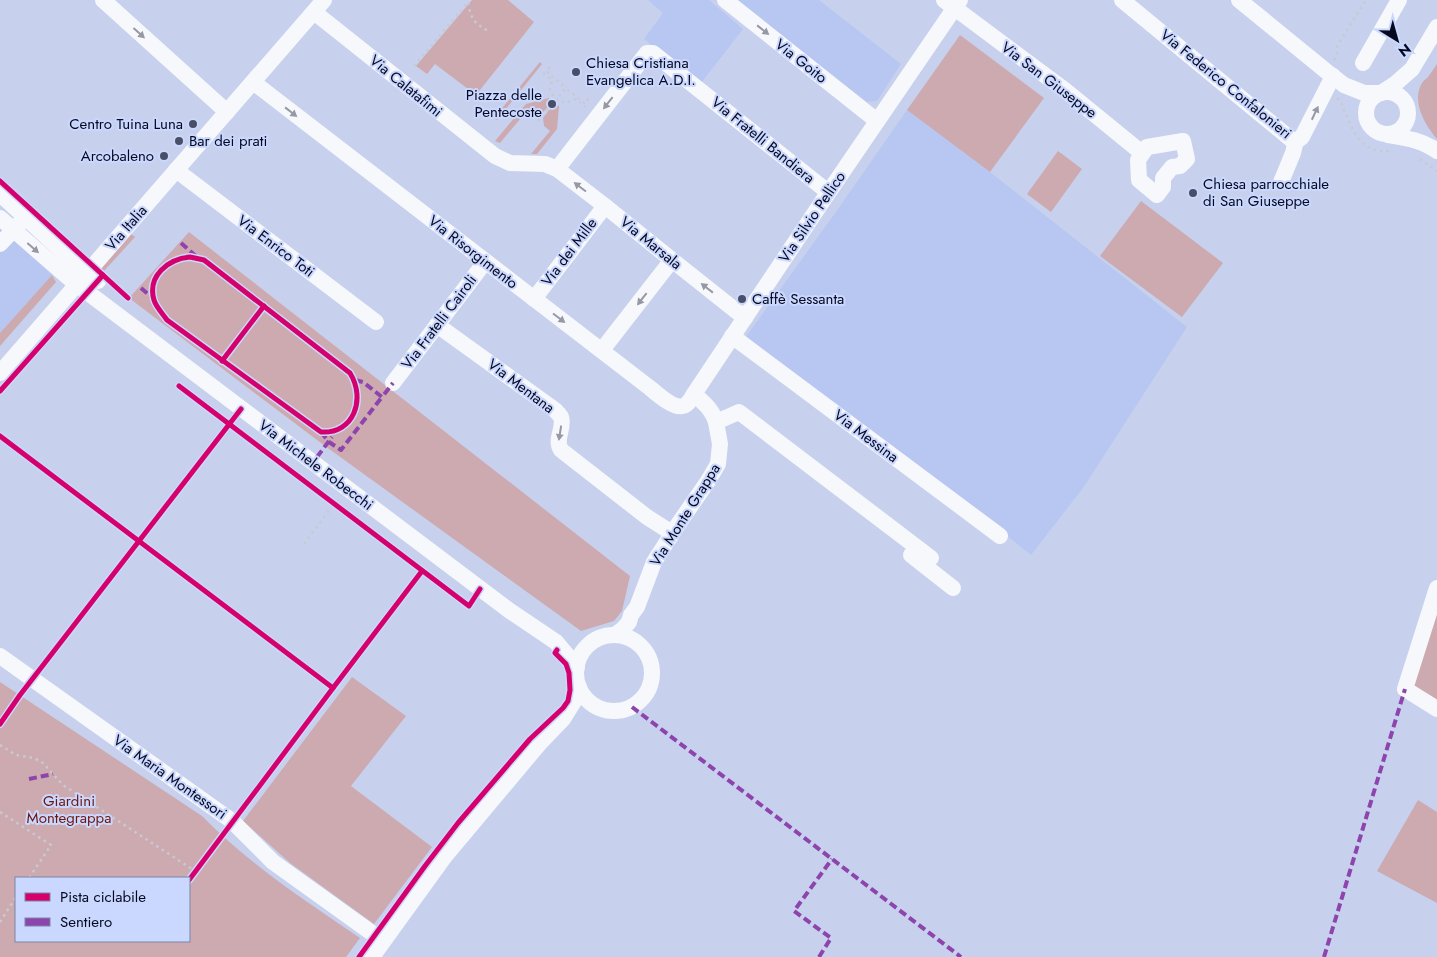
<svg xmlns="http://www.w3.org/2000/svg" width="1437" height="957" font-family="Jost,sans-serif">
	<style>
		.built { fill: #b8c7f2 }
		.green { fill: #ccaab0; fill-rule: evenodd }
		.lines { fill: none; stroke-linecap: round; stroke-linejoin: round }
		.path { stroke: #c7cad3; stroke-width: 2.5; stroke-dasharray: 2.5 4; stroke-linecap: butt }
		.minor { stroke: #f7f8fc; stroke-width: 16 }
		.quiet { stroke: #8e44ad; stroke-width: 4; stroke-dasharray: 8 4; stroke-linecap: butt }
		.cycleway-casing { stroke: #cad7fe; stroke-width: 8 }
		.cycleway { stroke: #d6006c; stroke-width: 5 }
		.oneway { fill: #9698a4 }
		.poi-dot { fill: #494f67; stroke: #cad7fe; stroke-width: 2 }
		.labels { text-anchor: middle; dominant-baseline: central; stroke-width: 4; stroke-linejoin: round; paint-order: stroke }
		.street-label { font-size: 15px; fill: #05091f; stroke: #cad7fe }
		.poi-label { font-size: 15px; fill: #05091f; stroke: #cad7fe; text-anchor: start }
		.park-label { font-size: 15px; fill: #6e160c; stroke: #cad7fe }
	</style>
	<rect width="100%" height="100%" fill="#c7d1ee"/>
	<g class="built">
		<path d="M648 0H709L743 29 701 83 644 39 663 13Z"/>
		<path d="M735 0H819L901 64 877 101 867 102Z"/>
		<path d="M907 110 990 172 1187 327 1083 488 1031 555 1005 534 745 338 838 209Z"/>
		<path d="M0 228 52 275 0 333Z"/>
	</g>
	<g class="green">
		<path d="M472 0H508L534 22 476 95 435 64 427 74 416 66Z"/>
		<path d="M960 35 1044 98 990 172 907 110Z"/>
		<path d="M540 62 542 64 497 120 494 118Z"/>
		<path d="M1437 64V139C1425 125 1411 101 1422 83 1423 81 1426 79 1428 77 1431 73 1434 68 1437 64Z"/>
		<path d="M549 98 552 102 540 116 533 118 526 112 500 143 495 141 526 104Z"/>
		<path d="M554 104 559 106 557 129 537 154H531L550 131 544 126 543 118Z"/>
		<path d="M1058 151 1082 169 1051 212 1027 194Z"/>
		<path d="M1141 201 1223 263 1182 317 1100 256Z"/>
		<path d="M189 232 630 576 622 611 614 621 581 631 325 446 129 298Z"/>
		<path d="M130 233 135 237 104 271 100 267Z"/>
		<path d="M52 275 56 282 0 346V333Z"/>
		<path d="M1437 610V702L1411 686Z"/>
		<path d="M352 677 406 716 351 786 432 847 374 924 290 863 243 821Z"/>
		<path d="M0 682 202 816C249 864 304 900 360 938L346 957H0ZM189 878V941H16V878Z"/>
		<path d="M1418 800 1437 812V903L1377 871Z"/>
	</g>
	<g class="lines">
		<g class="path">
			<path d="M1334 60 1337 55V46L1366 0"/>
			<path d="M414 66 468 2C471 19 473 22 488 31"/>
			<path d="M548 67 551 70 548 73 566 88 567 87"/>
			<path d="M543 73 552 80 550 90 556 100 566 103 576 99 585 107"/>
			<path d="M1337 98 1340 101C1352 126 1357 155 1392 151"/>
			<path d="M538 121 566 88 584 103 587 99 590 102"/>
			<path d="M1420 159 1437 171"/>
			<path d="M333 505 335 503"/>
			<path d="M373 536 375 534"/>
			<path d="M304 544 331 508"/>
			<path d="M0 745 16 755 34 758 43 763 63 785 195 871"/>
			<path d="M0 812 51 845 29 878"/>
			<path d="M0 922 16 897"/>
		</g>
		<g class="minor">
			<path d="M103 0 227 112"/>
			<path d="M725 0 877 121"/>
			<path d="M944 0 1066 91 1142 153"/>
			<path d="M1122 0 1292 140H1298L1302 137 1333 76"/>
			<path d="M1239 0 1326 71 1344 85 1364 93H1381L1395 84 1412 69 1437 27"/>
			<path d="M314 12 495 156 510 163 545 164 557 169 605 206 672 260 745 318"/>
			<path d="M1363 63 1399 0"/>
			<path d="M253 82 650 388C657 394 674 409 683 406 688 405 691 399 694 394L824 199 960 0"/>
			<circle cx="1387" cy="113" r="21"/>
			<path d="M1388 135C1406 138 1422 140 1437 151"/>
			<path d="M1183 141 1187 159 1180 166 1172 167 1163 178V187L1157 195 1139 180 1138 160 1147 147Z"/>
			<path d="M557 169 647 53H653L828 192"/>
			<path d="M176 170 376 322"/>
			<path d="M1281 182 1293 153 1296 140"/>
			<path d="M0 194 75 263 98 281"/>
			<path d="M0 218 77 285 87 292 510 611 556 642 577 667"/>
			<path d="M0 244 20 223"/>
			<path d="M534 299 605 206"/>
			<path d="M437 325 555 410C557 412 559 414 561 417 565 428 554 439 561 450L647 517 672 533"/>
			<path d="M732 336 1000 536"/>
			<path d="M602 350 672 260"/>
			<path d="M0 373 324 0"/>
			<path d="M393 383 485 262"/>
			<path d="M694 394C704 403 712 409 716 422L739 412 931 558"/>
			<path d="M911 555 953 588"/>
			<path d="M1437 588 1405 689 1437 709"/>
			<path d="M615 635 623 629 629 622 631 615 637 607 654 562 679 523 708 481 718 464 720 444 716 422"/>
			<circle cx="614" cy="673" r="38"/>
			<path d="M0 656 232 821 273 862 383 941"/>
			<path d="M372 957 445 856 539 744 563 719 576 698 579 687"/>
		</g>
		<g class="quiet">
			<path d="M181 243 197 257"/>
			<path d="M141 288 154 299"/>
			<path d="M355 380 363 382 382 397 393 383"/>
			<path d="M321 432 329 442 341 450 382 397"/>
			<path d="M317 457 332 437"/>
			<path d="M632 707 961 957"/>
			<path d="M29 779 53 774"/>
			<path d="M819 957 831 938 794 911 832 859"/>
			<path d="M1324 957 1405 689"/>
		</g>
		<defs>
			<g id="cycleway">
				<path d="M0 181 128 298"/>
				<path d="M190 257 204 260 350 373C366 399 354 434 321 432L167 320C163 314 156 307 154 300 147 276 168 259 190 257Z"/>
				<path d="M222 361 264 306"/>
				<path d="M179 386 469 606 480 589"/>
				<path d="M0 391 103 275"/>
				<path d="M0 436 333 688 189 880"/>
				<path d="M333 688 422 571"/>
				<path d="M0 724 20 695 241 409"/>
				<path d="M359 957 425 866 458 823 530 739 563 708 568 701 570 690 569 673 566 664 555 653 557 650"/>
			</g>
		</defs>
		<use href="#cycleway" class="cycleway-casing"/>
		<use href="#cycleway" class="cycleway"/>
	</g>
	<defs><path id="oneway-solid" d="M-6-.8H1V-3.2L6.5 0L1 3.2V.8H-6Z" transform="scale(1.25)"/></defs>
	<g class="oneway">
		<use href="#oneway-solid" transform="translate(763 30) rotate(38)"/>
		<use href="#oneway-solid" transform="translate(139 33) rotate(42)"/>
		<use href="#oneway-solid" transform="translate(608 103) rotate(128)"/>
		<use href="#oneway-solid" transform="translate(291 112) rotate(38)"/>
		<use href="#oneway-solid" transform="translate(1315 113) rotate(-65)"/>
		<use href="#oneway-solid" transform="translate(580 187) rotate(-143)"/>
		<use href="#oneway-solid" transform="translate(33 248) rotate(41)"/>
		<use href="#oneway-solid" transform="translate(707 288) rotate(-142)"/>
		<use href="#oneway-solid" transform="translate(642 299) rotate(128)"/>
		<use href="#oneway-solid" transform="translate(559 318) rotate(37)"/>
		<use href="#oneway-solid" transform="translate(560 433) rotate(99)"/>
	</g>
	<g class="poi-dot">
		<circle cx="576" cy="72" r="5"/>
		<circle cx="552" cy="104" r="5"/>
		<circle cx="193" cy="124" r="5"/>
		<circle cx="179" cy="141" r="5"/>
		<circle cx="164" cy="156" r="5"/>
		<circle cx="1193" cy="193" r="5"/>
		<circle cx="742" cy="299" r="5"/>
	</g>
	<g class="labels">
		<g class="street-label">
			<text transform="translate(801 61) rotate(38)">Via Goito</text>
			<text transform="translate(1049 80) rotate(37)">Via San Giuseppe</text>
			<text transform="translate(1226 84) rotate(39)">Via Federico Confalonieri</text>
			<text transform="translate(406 86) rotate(39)">Via Calatafimi</text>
			<text transform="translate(763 140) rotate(39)">Via Fratelli Bandiera</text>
			<text transform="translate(812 217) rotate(-56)">Via Silvio Pellico</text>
			<text transform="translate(126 228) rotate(-49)">Via Italia</text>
			<text transform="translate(651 243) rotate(39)">Via Marsala</text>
			<text transform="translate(276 246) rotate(37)">Via Enrico Toti</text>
			<text transform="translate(473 252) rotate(38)">Via Risorgimento</text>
			<text transform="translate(569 252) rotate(-53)">Via dei Mille</text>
			<text transform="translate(439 322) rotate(-53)">Via Fratelli Cairoli</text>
			<text transform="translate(521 386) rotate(37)">Via Mentana</text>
			<text transform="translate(866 436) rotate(37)">Via Messina</text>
			<text transform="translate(316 465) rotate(37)">Via Michele Robecchi</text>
			<text transform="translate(685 515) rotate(-58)">Via Monte Grappa</text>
			<text transform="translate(170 777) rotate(35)">Via Maria Montessori</text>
		</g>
		<g class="poi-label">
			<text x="586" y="63">Chiesa Cristiana<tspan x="586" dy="17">Evangelica A.D.I.</tspan></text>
			<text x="542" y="95" text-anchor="end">Piazza delle<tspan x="542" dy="17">Pentecoste</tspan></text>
			<text x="183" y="124" text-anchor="end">Centro Tuina Luna</text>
			<text x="189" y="141">Bar dei prati</text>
			<text x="154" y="156" text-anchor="end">Arcobaleno</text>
			<text x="1203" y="184">Chiesa parrocchiale<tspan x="1203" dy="17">di San Giuseppe</tspan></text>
			<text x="752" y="299">Caffè Sessanta</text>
		</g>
		<g class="park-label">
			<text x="69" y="801">Giardini<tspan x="69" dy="17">Montegrappa</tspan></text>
		</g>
	</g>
	<rect x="15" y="877" width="175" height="65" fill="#cad7fe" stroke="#7b85a5"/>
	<rect x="25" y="893" width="25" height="8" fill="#d6006c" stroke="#7b85a5"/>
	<text x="60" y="902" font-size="15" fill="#05091f">Pista ciclabile</text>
	<rect x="25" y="918" width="25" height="8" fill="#8e44ad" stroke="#7b85a5"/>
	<text x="60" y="927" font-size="15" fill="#05091f">Sentiero</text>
	<g transform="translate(1397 40) rotate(143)" stroke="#cad7fe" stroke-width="4" paint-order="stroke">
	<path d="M0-4L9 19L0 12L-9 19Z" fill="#05091f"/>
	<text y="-8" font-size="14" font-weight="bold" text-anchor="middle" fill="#05091f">N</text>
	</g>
</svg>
